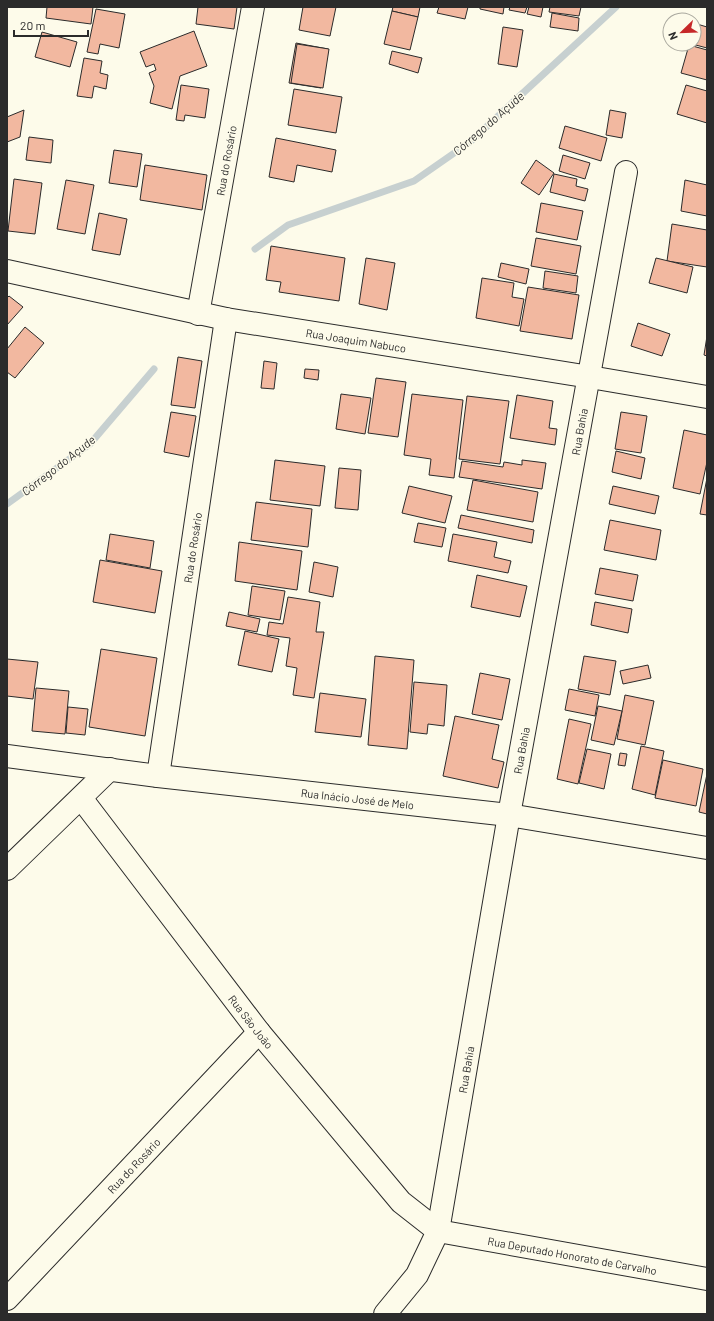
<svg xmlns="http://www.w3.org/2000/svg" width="714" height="1321" font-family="Barlow,sans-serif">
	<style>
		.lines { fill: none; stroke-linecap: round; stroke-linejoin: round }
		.stream { stroke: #c7d0d0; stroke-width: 7 }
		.building { fill: #f2b8a0; stroke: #2b2b2b }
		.minor-casing { stroke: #2b2b2b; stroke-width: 24 }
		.minor { stroke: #fdfbea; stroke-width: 22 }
		.labels { text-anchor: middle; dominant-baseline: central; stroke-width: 3; stroke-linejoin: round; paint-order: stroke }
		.street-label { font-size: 11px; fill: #2b2b2b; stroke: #fdfbea }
		.water-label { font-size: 12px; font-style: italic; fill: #2b2b2b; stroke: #fdfbea }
	</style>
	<rect width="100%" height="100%" fill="#fdfbea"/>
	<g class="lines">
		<g class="stream">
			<path d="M255 249 288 225 414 181 470 142 616 7"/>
			<path d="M7 504 90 444 154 369"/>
		</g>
	</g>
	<g class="building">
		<path d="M47 7H93L91 24 46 18Z"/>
		<path d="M198 7H237L234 29 196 24Z"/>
		<path d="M303 7H336L330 36 299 30Z"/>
		<path d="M393 7H420L418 17 392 11Z"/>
		<path d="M439 7H468L465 19 437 13Z"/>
		<path d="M480 7H504L503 14 480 9Z"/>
		<path d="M510 7H527L525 13 509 10Z"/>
		<path d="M529 7H543L541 17 527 14Z"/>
		<path d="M550 7H581L579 16 549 12Z"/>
		<path d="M96 9 125 14 119 48 100 44 98 54 87 52Z"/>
		<path d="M392 11 418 17 410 50 384 44Z"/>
		<path d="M552 13 579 18 578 31 550 27Z"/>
		<path d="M697 24 707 27V48L692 44H694Z"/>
		<path d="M503 27 523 30 517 67 498 64Z"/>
		<path d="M194 31 207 66 180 76 172 109 150 103 154 86 149 73 156 70 154 64 146 67 140 52Z"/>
		<path d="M42 32 77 42 70 67 35 57Z"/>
		<path d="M296 43 328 49 321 88 289 83Z"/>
		<path d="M297 44 329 49 323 88 291 83Z"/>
		<path d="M689 45 707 50V80L681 73Z"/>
		<path d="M392 51 422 58 418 73 389 64Z"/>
		<path d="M84 58 102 61 100 73 108 75 106 89 94 86 92 98 77 96Z"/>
		<path d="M181 85 209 89 205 118 185 115 184 121 176 120Z"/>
		<path d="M686 85 707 91V123L677 114Z"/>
		<path d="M294 89 342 97 336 133 288 125Z"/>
		<path d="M24 110 20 137 7 142V117Z"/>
		<path d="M610 110 626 113 622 138 606 135Z"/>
		<path d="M565 126 607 138 601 161 559 148Z"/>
		<path d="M29 137 53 140 51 163 26 160Z"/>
		<path d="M276 138 336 150 332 172 297 165 294 182 269 177Z"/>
		<path d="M114 150 142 154 137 187 109 183Z"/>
		<path d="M563 155 590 163 585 179 559 171Z"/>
		<path d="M536 160 554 173 539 195 521 183Z"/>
		<path d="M145 165 207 175 202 210 140 200Z"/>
		<path d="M554 174 577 179 576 186 588 189 585 201 550 192Z"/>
		<path d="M14 179 42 183 35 234 8 231Z"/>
		<path d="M66 180 94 185 85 234 57 229Z"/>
		<path d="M685 180 707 185V216L681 211Z"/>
		<path d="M541 203 583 211 577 240 536 232Z"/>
		<path d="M99 213 127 219 120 255 92 250Z"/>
		<path d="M672 224 707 230V267L667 261Z"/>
		<path d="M536 238 581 246 576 274 531 266Z"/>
		<path d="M271 246 345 258 339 301 279 292 281 282 266 280Z"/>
		<path d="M366 258 395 263 387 310 359 304Z"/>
		<path d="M656 258 693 267 687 293 649 283Z"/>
		<path d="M501 263 529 269 526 284 498 277Z"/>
		<path d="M545 271 578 276 576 293 543 288Z"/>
		<path d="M482 278 514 283 512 297 524 299 519 326 476 318Z"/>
		<path d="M528 287 579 295 572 339 520 331Z"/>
		<path d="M9 296 23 307 7 325V298Z"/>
		<path d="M638 323 670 334 662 356 631 346Z"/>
		<path d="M25 327 44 343 15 378 7 372V349Z"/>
		<path d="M707 336V356L704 355Z"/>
		<path d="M178 357 202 361 195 408 171 405Z"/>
		<path d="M264 361 277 363 274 389 261 388Z"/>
		<path d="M305 369 319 370 318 380 304 378Z"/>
		<path d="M376 378 406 382 398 437 368 433Z"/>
		<path d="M341 394 371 398 365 434 336 429Z"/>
		<path d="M412 394 463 400 454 478 429 475 431 459 404 455Z"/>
		<path d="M517 395 553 401 549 428 557 429 555 445 510 438Z"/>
		<path d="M467 396 509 401 500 464 459 459Z"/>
		<path d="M171 412 196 416 189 457 164 452Z"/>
		<path d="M621 412 647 416 641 453 615 449Z"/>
		<path d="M684 430 707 435V462L700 494 673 488Z"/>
		<path d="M616 451 645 458 641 479 612 472Z"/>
		<path d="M275 460 325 466 320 506 270 500Z"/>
		<path d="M522 460 546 463 542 489 459 477 462 461 503 467 504 462 522 465Z"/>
		<path d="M339 468 361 470 358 510 335 508Z"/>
		<path d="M707 478V515L700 514Z"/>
		<path d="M473 480 538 492 533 522 467 510Z"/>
		<path d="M409 486 452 496 445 523 402 513Z"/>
		<path d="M613 486 659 496 655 514 609 504Z"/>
		<path d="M256 502 312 509 308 547 251 540Z"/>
		<path d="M461 515 534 530 532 543 458 528Z"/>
		<path d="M610 520 661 530 656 560 604 550Z"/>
		<path d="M418 523 446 528 442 547 414 542Z"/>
		<path d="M110 534 154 541 150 568 106 560Z"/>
		<path d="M453 534 497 542 494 557 511 561 508 573 448 561Z"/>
		<path d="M239 542 302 551 297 590 235 581Z"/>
		<path d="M100 560 162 571 155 613 93 602Z"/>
		<path d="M314 562 338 567 333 597 309 592Z"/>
		<path d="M600 568 638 575 633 601 595 594Z"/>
		<path d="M477 575 527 586 520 617 471 607Z"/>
		<path d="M252 586 285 591 280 620 248 615Z"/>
		<path d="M288 597 320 602 316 632H324L314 698 293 695 297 668 286 666 290 638 267 635 269 622 283 624Z"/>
		<path d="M595 602 632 609 628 633 591 625Z"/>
		<path d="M229 612 260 619 257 632 226 626Z"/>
		<path d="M245 631 279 639 272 672 238 665Z"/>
		<path d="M101 649 157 658 145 736 89 727Z"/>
		<path d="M375 656 414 660 407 749 368 745Z"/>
		<path d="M584 656 616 661 610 695 578 689Z"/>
		<path d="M7 659 38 662 33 699 7 696Z"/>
		<path d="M648 665 651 678 623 684 620 671Z"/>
		<path d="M480 673 510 679 502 720 472 714Z"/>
		<path d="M414 682 447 685 444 726 428 724 427 734 410 732Z"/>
		<path d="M36 688 69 691 65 734 32 731Z"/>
		<path d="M569 689 599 695 595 716 565 710Z"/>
		<path d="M320 693 366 699 361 737 315 732Z"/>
		<path d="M625 695 654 701 645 745 617 739Z"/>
		<path d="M598 706 622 711 614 745 591 740Z"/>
		<path d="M68 707 88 709 85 735 66 733Z"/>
		<path d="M455 716 499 725 492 759 504 762 498 788 443 776Z"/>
		<path d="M569 719 591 724 578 784 557 779Z"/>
		<path d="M641 746 664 751 655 795 632 789Z"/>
		<path d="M587 749 611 754 604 789 579 783Z"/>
		<path d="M620 753 627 754 625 766 618 765Z"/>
		<path d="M663 760 703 769 696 806 655 798Z"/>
		<path d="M707 774V814L699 812Z"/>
	</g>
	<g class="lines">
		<defs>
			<g id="minor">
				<path id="s1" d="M7 271 226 319 590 377 707 397"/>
				<path id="s2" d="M198 314 253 7"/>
				<path id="s3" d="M7 756 158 776 509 815 707 848"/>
				<path id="s4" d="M158 776 226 319"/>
				<path id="s5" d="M81 798 259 1032 401 1202 438 1231 707 1279"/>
				<path d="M7 869 110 769"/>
				<path id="s6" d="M7 1299 259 1032"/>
				<path id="s7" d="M385 1314 417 1275 438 1231 509 815 626 172"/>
			</g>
		</defs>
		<use href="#minor" class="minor-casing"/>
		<use href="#minor" class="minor"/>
	</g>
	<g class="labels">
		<g class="street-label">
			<text stroke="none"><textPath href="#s2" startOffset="156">Rua do Rosário</textPath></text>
			<text stroke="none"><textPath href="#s1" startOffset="356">Rua Joaquim Nabuco</textPath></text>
			<text stroke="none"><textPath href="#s7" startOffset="911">Rua Bahia</textPath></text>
			<text stroke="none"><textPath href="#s4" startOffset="231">Rua do Rosário</textPath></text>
			<text stroke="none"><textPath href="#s7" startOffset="587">Rua Bahia</textPath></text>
			<text stroke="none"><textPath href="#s3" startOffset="353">Rua Inácio José de Melo</textPath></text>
			<text stroke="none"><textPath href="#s5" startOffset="281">Rua São João</textPath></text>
			<text stroke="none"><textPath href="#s7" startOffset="263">Rua Bahia</textPath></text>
			<text stroke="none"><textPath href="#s6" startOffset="184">Rua do Rosário</textPath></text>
			<text stroke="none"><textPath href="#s5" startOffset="699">Rua Deputado Honorato de Carvalho</textPath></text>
		</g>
		<g class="water-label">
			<text transform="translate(488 123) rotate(-41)">Córrego do Açude</text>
			<text transform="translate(58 465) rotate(-38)">Córrego do Açude</text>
		</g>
	</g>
	<rect width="714" height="1321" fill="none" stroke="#2b2b2b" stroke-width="16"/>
	<g transform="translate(682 32) rotate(247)"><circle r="19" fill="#fdfbea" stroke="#a9a89e"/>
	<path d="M0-3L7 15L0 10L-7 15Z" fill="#c62828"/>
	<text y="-6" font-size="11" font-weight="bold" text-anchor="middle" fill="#2b2b2b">N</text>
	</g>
	<path d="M14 30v6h74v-6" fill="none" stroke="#2b2b2b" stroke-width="2"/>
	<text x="20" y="30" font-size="12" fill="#2b2b2b" stroke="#fdfbea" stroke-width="3" paint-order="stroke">20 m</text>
</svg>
